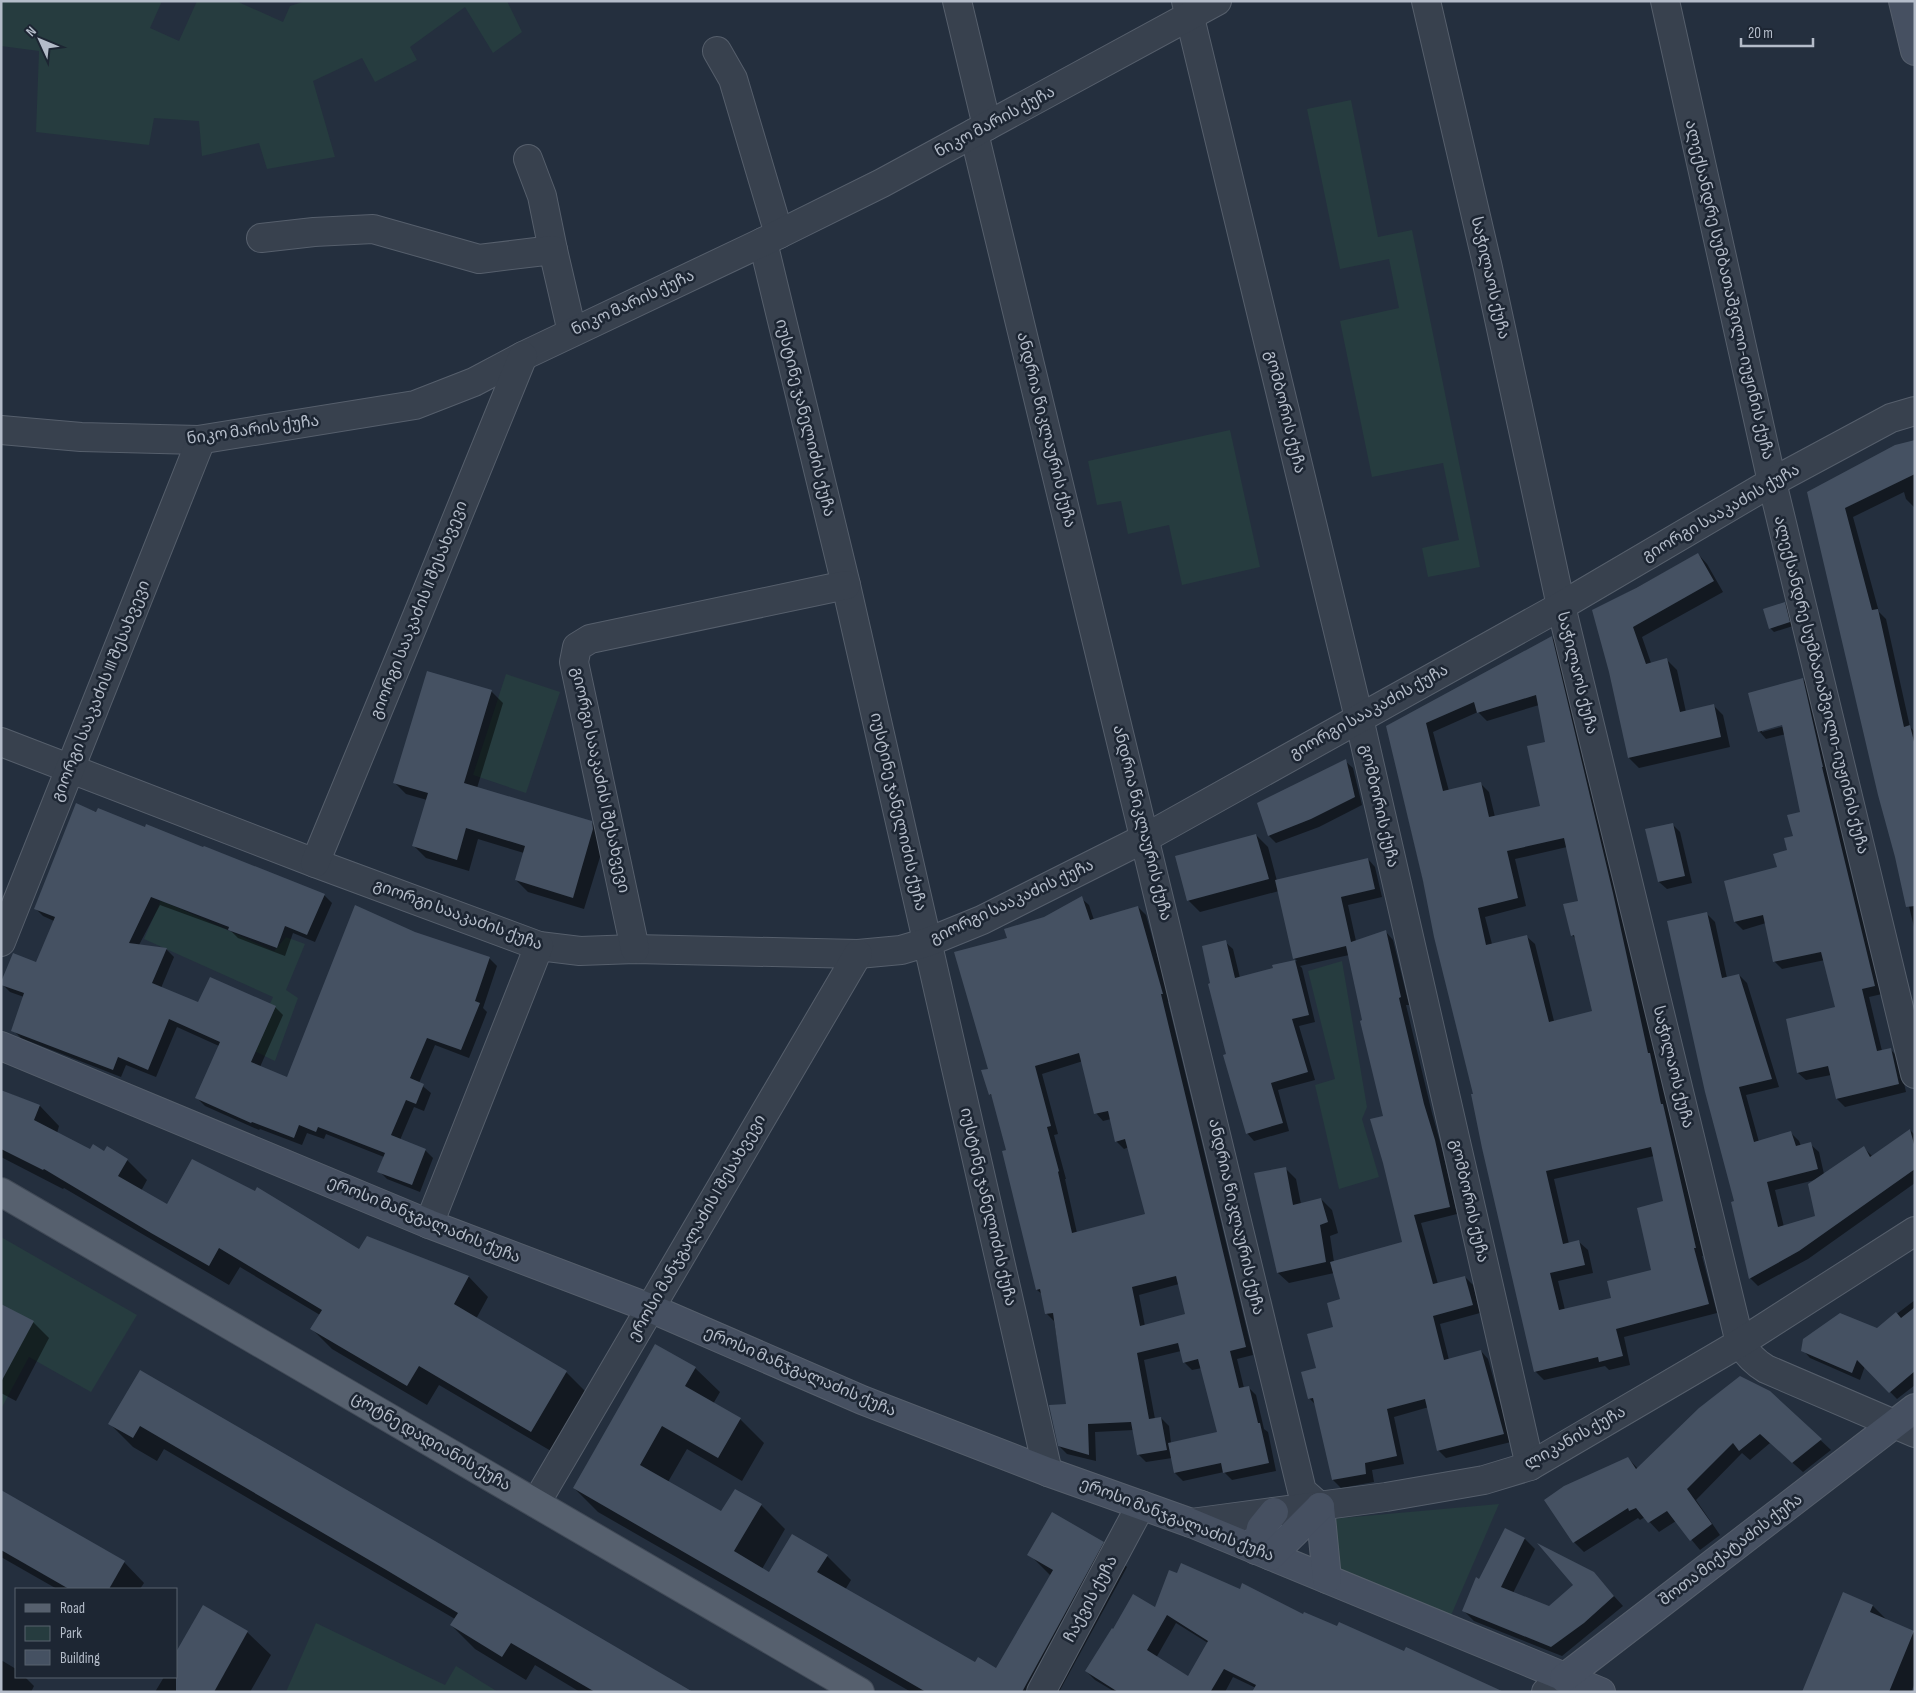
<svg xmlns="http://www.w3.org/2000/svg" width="1916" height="1693" font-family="'Sofia Sans Condensed','Noto Sans Georgian',sans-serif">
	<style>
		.green { fill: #263c3f }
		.shadow { fill: #0007; fill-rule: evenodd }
		.building { fill: #455162; fill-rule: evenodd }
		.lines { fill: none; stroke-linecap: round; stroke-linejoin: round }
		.street-casing { stroke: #565f6c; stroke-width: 30 }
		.secondary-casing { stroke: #565f6c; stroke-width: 30 }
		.primary-casing { stroke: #414a57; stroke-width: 30 }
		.street { stroke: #38414e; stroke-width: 28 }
		.secondary { stroke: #465061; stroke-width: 28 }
		.primary { stroke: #56606e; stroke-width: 28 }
		.labels { text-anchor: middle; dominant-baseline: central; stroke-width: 5; stroke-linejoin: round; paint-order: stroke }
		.street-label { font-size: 16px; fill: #b4bcc9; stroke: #1d2633 }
	</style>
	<rect width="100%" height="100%" fill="#242f3e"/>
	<g class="green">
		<path d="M1 1H162L150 28 179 41 197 1H236L283 22 290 6 306 1H507L522 32 493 53 465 7 410 47 417 60 375 82 362 58 313 81 335 157 267 169 259 143 202 156 199 121 154 118 149 145 36 132 39 51 1 46Z"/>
		<path d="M1351 100 1378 237 1412 230 1480 567 1428 577 1422 548 1459 540 1443 463 1372 477 1340 321 1399 308 1389 259 1340 269 1307 109Z"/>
		<path d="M1230 430 1260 567 1182 585 1169 525 1128 534 1121 501 1097 505 1088 461Z"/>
		<path d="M506 674 560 692 526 793 473 775Z"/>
		<path d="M161 900 274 951 286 937 305 944 286 990 298 998 275 1061 250 1049 273 997 144 939Z"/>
		<path d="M1342 961 1367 1107 1362 1119 1379 1177 1339 1189 1315 1085 1335 1079 1308 971Z"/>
		<path d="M1 1237 137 1315 91 1392 29 1357 1 1409Z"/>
		<path d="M1499 1504 1449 1620 1337 1574 1331 1519Z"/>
		<path d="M316 1623 445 1685 456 1666 498 1692H286Z"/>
	</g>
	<g class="shadow">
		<path d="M1915 441V508L1906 499 1904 492 1853 517 1879 612 1886 619 1910 727 1915 732V931L1809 493Z"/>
		<path d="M1698 554 1707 564 1723 592 1642 637 1651 663 1667 660 1677 670 1686 712 1713 705 1723 715 1730 747 1639 768 1629 758 1610 672 1594 611Z"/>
		<path d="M1785 603 1788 607 1793 626 1774 632 1770 628Z"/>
		<path d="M1552 637 1560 645 1621 902 1656 1060 1658 1063 1669 1111 1672 1114 1703 1256H1702L1717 1313 1624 1337 1630 1365 1609 1370 1605 1366 1544 1380 1535 1371 1474 1095 1387 727ZM1539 705 1546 743 1542 807 1495 817 1489 792 1480 783 1449 791 1433 732 1478 712 1487 721ZM1567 847 1580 902 1572 935 1576 939 1593 1012 1554 1021 1535 944 1526 936 1492 944 1485 917 1526 906 1515 859ZM1654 1156 1665 1202 1653 1271 1613 1299 1565 1310 1558 1281 1593 1273 1588 1250 1579 1242 1569 1244 1554 1179Z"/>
		<path d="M1803 679 1811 687 1882 994 1869 997 1882 1051 1890 1049 1898 1057 1906 1092 1845 1107 1837 1099 1831 1075 1806 1080 1798 1073 1836 1008 1825 960 1782 969 1774 961 1766 923 1743 930 1735 922 1725 882 1778 868 1789 851 1802 813 1786 734 1766 739 1759 731ZM1788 722 1789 725 1762 732V729Z"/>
		<path d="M491 691 503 703 477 788 591 822 603 834 605 841 584 909 528 892 516 880 524 853 478 839 469 871 426 858 414 846 427 800 406 794 394 782Z"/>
		<path d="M1345 761 1353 768 1362 805 1319 827 1276 843 1269 836Z"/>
		<path d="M77 805 324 895 332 903 315 942 293 933 285 956 238 938 231 931 160 905 139 945 166 949 174 957 161 988 199 1004 275 1007 283 1015 260 1067 287 1079 415 933 489 958 497 966 483 1008 487 1012 469 1058 435 1045 419 1083 431 1093 424 1111 414 1107 400 1140 425 1150 433 1158 420 1192 387 1179 379 1171 384 1157 326 1134 324 1139 307 1133 302 1145 260 1129 259 1130 205 1106 197 1098 219 1046 177 1027 156 1077 126 1065 121 1077 21 1038 13 1030 24 997 10 992 2 984 36 964 54 921 43 916 35 908Z"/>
		<path d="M1672 824 1680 832 1692 883 1667 889 1659 882 1647 830Z"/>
		<path d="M1256 835 1268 847 1277 881 1368 859 1375 867 1382 897 1348 905 1356 941 1386 932 1393 940 1409 1005H1406L1432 1113 1442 1149 1457 1214 1421 1223 1438 1284 1465 1277 1473 1285 1480 1313 1440 1324 1449 1360 1481 1351 1488 1359 1511 1442 1446 1458 1438 1450 1429 1407 1394 1417 1404 1464 1372 1470 1374 1482 1341 1488 1333 1480 1316 1405 1309 1398 1317 1369 1335 1328 1341 1300 1334 1273 1289 1283 1278 1273 1285 1168 1296 1179 1301 1204 1321 1199 1332 1210 1338 1233 1330 1236 1334 1262 1404 1243 1384 1116 1349 955 1300 966 1302 968 1315 1022 1299 1026 1315 1080 1278 1090 1289 1131 1254 1141 1247 1133 1227 1055 1212 984 1225 942 1233 949 1240 978 1275 969 1274 966 1297 961 1294 958 1279 891 1200 912 1188 900Z"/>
		<path d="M1081 898 1089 905 1094 920 1138 907 1146 915 1170 1001 1168 1002 1253 1355 1237 1359 1244 1388 1248 1387 1256 1395 1264 1429 1268 1432 1276 1471 1232 1480 1224 1472 1183 1481 1175 1473 1172 1458 1146 1462 1138 1454 1134 1430 1095 1432 1096 1461 1067 1454 1059 1446 1068 1405 1054 1321 1047 1314 1043 1295 1037 1290 1004 1151 1007 1150 994 1098 990 1094 989 1069 1009 939ZM1083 1061 1096 1113 1103 1121 1111 1119 1116 1141 1124 1149 1129 1147 1146 1215 1077 1233 1065 1179H1066L1054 1135 1058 1134 1042 1074ZM1179 1284 1187 1315 1145 1326 1139 1295ZM1181 1351 1184 1362 1192 1370 1202 1368 1219 1433 1171 1443 1169 1426 1161 1418 1155 1419 1144 1360Z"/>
		<path d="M1707 914 1715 922 1727 978 1739 975 1747 983 1779 1087 1746 1095 1759 1142 1791 1133 1799 1141 1801 1146 1810 1144 1819 1152 1824 1174 1864 1148 1872 1156 1910 1130 1915 1135V1183L1808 1259 1758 1286 1750 1278 1736 1202ZM1815 1180 1816 1217 1784 1227 1775 1190Z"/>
		<path d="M1 1090 40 1106 59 1126 57 1133 90 1150 127 1160 147 1180 141 1191 167 1206 360 1251 368 1237 469 1277 488 1297 476 1319 566 1372 586 1392 551 1451 439 1385 427 1405 332 1349 312 1329 320 1315 240 1267 229 1285 64 1188 63 1189 1 1157Z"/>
		<path d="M1915 1300V1385L1897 1399 1865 1366 1860 1380 1810 1358 1803 1350 1877 1329Z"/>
		<path d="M1 1305 33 1322 49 1338 16 1401 1 1393Z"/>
		<path d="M656 1346 695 1368 720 1392 713 1404 740 1419 764 1443 742 1481 687 1449 668 1482 722 1513 761 1505 785 1529 762 1569 770 1573 827 1556 851 1580 845 1590 975 1664 996 1670 1051 1576 1029 1554 1103 1543 1127 1567 1059 1692H911L598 1512 574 1488Z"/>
		<path d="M140 1372 691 1692H580L535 1665 526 1680 475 1649 451 1625 455 1619 164 1449 157 1461 133 1447 110 1424Z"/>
		<path d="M1769 1392 1831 1450 1803 1472 1770 1443 1750 1460 1742 1453 1696 1500 1720 1535 1700 1550 1676 1521 1659 1532 1645 1517 1640 1520 1638 1518 1584 1552 1574 1542 1546 1500 1628 1458 1638 1469Z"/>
		<path d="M1 1491 124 1562 144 1583 140 1589H57L1 1557Z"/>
		<path d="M1506 1529 1525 1539 1535 1549 1513 1593 1550 1608 1593 1573 1623 1606 1562 1656 1474 1621 1464 1611Z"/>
		<path d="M1844 1594 1873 1606 1888 1621 1915 1633V1683L1911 1692H1803Z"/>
		<path d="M1155 1608 1304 1616 1494 1688H1256L1233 1677 1225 1692H1115L1095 1680 1086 1671ZM1176 1623 1208 1643 1188 1678 1156 1658Z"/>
		<path d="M247 1632 271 1655 250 1692H155L164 1677H176Z"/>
		<path d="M1 1660 16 1669V1677H25L34 1686 31 1692H1Z"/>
	</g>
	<g class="building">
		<path d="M1915 440V474L1845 508 1872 610 1878 609 1904 727 1910 725 1915 746V906L1906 907 1895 857 1878 795 1807 492 1895 445Z"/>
		<path d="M1698 553 1714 581 1633 627 1646 664 1667 658 1680 712 1714 704 1721 737 1628 758 1609 672 1592 610 1636 588Z"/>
		<path d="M1785 602 1790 622 1769 629 1763 609Z"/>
		<path d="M1552 636 1613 893 1648 1053H1650L1661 1104H1663L1696 1248H1694L1709 1304 1616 1329 1623 1356 1599 1362 1598 1357 1534 1372 1482 1148 1471 1094H1473L1434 937 1423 881 1386 726ZM1536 695 1545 742 1527 746 1540 806 1489 817 1481 782 1443 791 1426 723 1474 702 1477 713ZM1564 838 1578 901 1563 904 1571 936 1574 935 1592 1011 1549 1022 1527 935 1486 945 1478 908 1518 898 1507 851ZM1651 1147 1663 1201 1637 1208 1651 1270 1607 1281 1611 1298 1559 1310 1550 1273 1585 1265 1579 1240 1563 1244 1546 1171Z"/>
		<path d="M427 671 492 690 464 783 592 821 593 829 573 898 515 880 525 846 466 828 457 860 412 846 428 793 393 783Z"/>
		<path d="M1803 678 1823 767H1822L1875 986 1862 989 1877 1051 1891 1048 1899 1084 1836 1099 1828 1066 1797 1073 1786 1019 1835 1007 1821 952 1773 962 1763 915 1734 922 1724 881 1777 867 1773 854 1787 850 1784 838 1793 836 1787 815 1800 812 1782 725 1758 732 1748 693Z"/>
		<path d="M1346 759 1355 797 1311 819 1268 836 1257 803Z"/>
		<path d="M76 803 96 812 98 808 145 827 146 824 203 847 204 846 325 894 307 935 285 926 277 948 228 930 229 927 151 897 129 943 167 948 152 983 198 1002 210 977 276 1006 251 1062 287 1077 355 905 415 932 490 957 475 1001 480 1003 461 1050 427 1038 410 1078 424 1084 416 1104 406 1100 391 1135 426 1149 412 1185 377 1172 385 1153 318 1127 316 1132 299 1125 294 1138 252 1122 251 1123 195 1098 220 1042 169 1019 148 1070 118 1057 113 1070 11 1031 24 993 1 985V982L13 953 36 962 55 917 34 909Z"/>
		<path d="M1673 823 1685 876 1658 882 1645 829Z"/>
		<path d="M1256 834 1269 879 1187 901 1175 856Z"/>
		<path d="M1368 858 1375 889 1341 897 1351 942 1386 930 1401 997 1399 998 1424 1104 1435 1140 1450 1207 1414 1215 1433 1284 1465 1276 1473 1305 1433 1316 1444 1360 1481 1350 1504 1434 1437 1451 1425 1399 1387 1409 1397 1456 1365 1463 1366 1474 1332 1480 1313 1398 1308 1399 1301 1372 1316 1368 1307 1334 1333 1327 1327 1303 1340 1299 1330 1262 1402 1242 1383 1163 1370 1119 1383 1116 1360 1021 1362 1020 1346 946 1293 959 1275 880Z"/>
		<path d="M1082 896 1090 920 1138 906 1163 994H1161L1246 1347 1230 1351 1239 1388 1249 1386 1258 1423H1260L1269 1463 1223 1473 1221 1463 1174 1473 1168 1443 1217 1432 1198 1359 1183 1363 1178 1343 1137 1353 1149 1419 1161 1417 1167 1450 1137 1455 1131 1422 1088 1424 1089 1455 1058 1446 1049 1405 1066 1404 1053 1313 1045 1314 1040 1289 1036 1290 1002 1151 1006 1150 991 1094 989 1095 981 1070 988 1069 954 952 1007 938 1004 929 1044 917ZM1079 1053 1094 1114 1108 1111 1115 1142 1125 1139 1145 1214 1072 1233 1058 1172 1059 1171 1047 1127 1051 1126 1035 1066ZM1176 1276 1185 1314 1140 1326 1132 1287Z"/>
		<path d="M1707 912 1722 978 1739 974 1772 1079 1739 1087 1754 1142 1791 1131 1796 1146 1811 1142 1818 1169 1767 1182 1778 1227 1815 1216 1808 1184 1864 1146 1870 1157 1910 1129 1915 1148V1169L1799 1251 1749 1279 1731 1202 1734 1201 1705 1092 1667 921Z"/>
		<path d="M1226 940 1235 978 1273 968 1272 965 1295 960 1309 1015 1292 1019 1308 1072 1271 1083 1283 1123 1246 1134 1223 1055 1226 1054 1208 984 1210 983 1202 946Z"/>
		<path d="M1 1090 40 1105 34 1120 90 1149 93 1144 104 1151 107 1146 128 1159 118 1176 167 1204 192 1159 255 1191 257 1187 359 1249 367 1236 469 1276 454 1304 567 1371 531 1432 419 1366 407 1386 310 1329 322 1310 219 1248 209 1266 151 1233 44 1169 43 1170 1 1149Z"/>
		<path d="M1286 1167 1293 1205 1321 1198 1328 1222 1320 1225 1326 1262 1277 1273 1254 1173Z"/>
		<path d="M1 1304 34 1321 1 1382Z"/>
		<path d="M1915 1307V1371L1889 1393 1857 1360 1852 1373 1801 1351 1803 1339 1840 1313 1877 1328 1896 1312 1901 1318Z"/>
		<path d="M655 1344 696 1367 685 1386 741 1418 718 1458 662 1426 640 1465 721 1511 735 1489 762 1504 734 1551 769 1572 792 1534 828 1555 817 1572 975 1662 978 1657 996 1668 1053 1570 1027 1555 1052 1512 1104 1542 1022 1692H926L573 1488Z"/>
		<path d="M140 1370 435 1541 693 1692H595L511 1643 502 1657 450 1625 458 1613 388 1571 140 1426 133 1438 108 1424Z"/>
		<path d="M1740 1376 1770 1391 1822 1439 1792 1463 1760 1434 1739 1451 1733 1443 1687 1489 1712 1524 1690 1541 1667 1511 1648 1523 1636 1508 1629 1511 1628 1508 1573 1543 1544 1500 1564 1486 1628 1457 1636 1469 1699 1408Z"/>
		<path d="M1 1490 125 1561 109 1589H69L1 1550Z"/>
		<path d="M1505 1528 1525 1538 1501 1587 1549 1606 1573 1585 1537 1543 1594 1572 1614 1596 1584 1623 1551 1647 1462 1611 1476 1577 1479 1579Z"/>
		<path d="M1181 1563 1240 1589 1242 1583 1303 1614 1304 1612 1337 1626 1339 1622 1404 1651 1406 1647 1504 1692H1252L1256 1685 1224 1669 1211 1691 1213 1692H1118L1085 1671 1112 1628 1113 1629 1133 1594 1155 1607 1169 1570 1177 1573ZM1167 1615 1208 1641 1188 1676 1147 1650Z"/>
		<path d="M1843 1592 1873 1605 1870 1612 1914 1631 1889 1692H1802Z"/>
		<path d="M203 1605 248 1631 214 1692H176V1652Z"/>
	</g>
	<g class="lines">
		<defs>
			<g id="street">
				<path d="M957 1 987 126"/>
				<path d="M1186 1 1359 718 1530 1466"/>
				<path d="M1426 1 1488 268 1561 606 1740 1343C1747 1354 1754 1362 1766 1369L1915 1433"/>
				<path d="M1665 1 1772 482 1915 1074"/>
				<path d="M717 51 733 79 779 234"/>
				<path d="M974 133 1302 1491 1320 1507"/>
				<path d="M528 159 542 196 553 250"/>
				<path d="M261 238 314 232 373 229 479 259 553 250 572 332"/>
				<path d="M763 242 846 585 1048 1472"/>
				<path d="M1 430 81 437 198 440 415 405 474 382 523 356 763 242 882 183 1217 1"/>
				<path d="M1 742 315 863 539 946 580 951 635 949 858 954 901 950 928 942 982 920 1145 838 1561 606 1772 482 1891 418 1915 411"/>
				<path d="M315 863 417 616 523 356"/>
				<path d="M1 942 201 440"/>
				<path d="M635 949 574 662 577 647 590 639 846 585"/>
				<path d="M429 1224 539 946"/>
				<path d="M536 1503 858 954"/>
				<path d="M1191 1523 1386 1497 1484 1480 1530 1466 1740 1343 1915 1231"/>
				<path d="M1041 1692 1141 1505"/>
				<path d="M1546 1692 1564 1678"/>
			</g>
			<g id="secondary">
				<path d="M1903 1 1915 51"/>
				<path d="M1 1046 429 1224 650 1308 862 1400 1048 1472 1191 1523 1601 1692"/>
				<path d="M1320 1507 1327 1579"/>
				<path d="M1256 1550 1261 1528 1274 1512"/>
				<path d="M1271 1556 1320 1507"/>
				<path d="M1564 1678 1915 1408"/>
			</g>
			<path id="primary" d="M1 1192 860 1692"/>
		</defs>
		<use href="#street" class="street-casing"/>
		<use href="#secondary" class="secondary-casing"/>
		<use href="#primary" class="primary-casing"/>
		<use href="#street" class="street"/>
		<use href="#secondary" class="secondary"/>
		<use href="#primary" class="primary"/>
	</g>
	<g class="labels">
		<g class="street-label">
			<text transform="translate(995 122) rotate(-28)">ნიკო მარის ქუჩა</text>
			<text transform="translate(1490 278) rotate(77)">საჭილაოს ქუჩა</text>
			<text transform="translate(1729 290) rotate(77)">ალექსანდრე სუმბათაშვილი-იუჟინის ქუჩა</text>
			<text transform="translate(633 303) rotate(-25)">ნიკო მარის ქუჩა</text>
			<text transform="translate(1285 412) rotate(76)">გომბორის ქუჩა</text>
			<text transform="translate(805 418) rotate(76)">იუსტინე ჯანელიძის ქუჩა</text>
			<text transform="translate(253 430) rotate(-8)">ნიკო მარის ქუჩა</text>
			<text transform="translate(1046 430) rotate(76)">ანდრია წიკლაურის ქუჩა</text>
			<text transform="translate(1721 513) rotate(-30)">გიორგი სააკაძის ქუჩა</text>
			<text transform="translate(419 610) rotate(-68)">გიორგი სააკაძის II შესახვევი</text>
			<text transform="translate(1577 673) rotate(76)">საჭილაოს ქუჩა</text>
			<text transform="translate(1821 685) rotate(76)">ალექსანდრე სუმბათაშვილი-იუჟინის ქუჩა</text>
			<text transform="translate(101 691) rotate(-68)">გიორგი სააკაძის III შესახვევი</text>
			<text transform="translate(1369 712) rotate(-29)">გიორგი სააკაძის ქუჩა</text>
			<text transform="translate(600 780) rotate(78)">გიორგი სააკაძის I შესახვევი</text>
			<text transform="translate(1379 806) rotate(77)">გომბორის ქუჩა</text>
			<text transform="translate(898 812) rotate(77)">იუსტინე ჯანელიძის ქუჩა</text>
			<text transform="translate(1142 823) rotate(76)">ანდრია წიკლაურის ქუჩა</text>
			<text transform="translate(1012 902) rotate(-25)">გიორგი სააკაძის ქუჩა</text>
			<text transform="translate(458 915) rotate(20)">გიორგი სააკაძის ქუჩა</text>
			<text transform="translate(1673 1067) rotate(76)">საჭილაოს ქუჩა</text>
			<text transform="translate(1469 1201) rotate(77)">გომბორის ქუჩა</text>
			<text transform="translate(988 1207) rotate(77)">იუსტინე ჯანელიძის ქუჩა</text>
			<text transform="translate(1236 1217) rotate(77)">ანდრია წიკლაურის ქუჩა</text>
			<text transform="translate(424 1220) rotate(22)">ეროსი მანჯგალაძის ქუჩა</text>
			<text transform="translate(697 1228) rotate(-60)">ეროსი მანჯგალაძის I შესახვევი</text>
			<text transform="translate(800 1372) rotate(23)">ეროსი მანჯგალაძის ქუჩა</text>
			<text transform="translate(1575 1438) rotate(-29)">ლიკანის ქუჩა</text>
			<text transform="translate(431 1442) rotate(30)">ცოტნე დადიანის ქუჩა</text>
			<text transform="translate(1177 1520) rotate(21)">ეროსი მანჯგალაძის ქუჩა</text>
			<text transform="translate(1731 1550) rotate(-37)">შოთა მიქატაძის ქუჩა</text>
			<text transform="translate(1091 1599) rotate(-62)">ჩაქვის ქუჩა</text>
		</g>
	</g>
	<rect width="1916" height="1693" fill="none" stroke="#b4bcc9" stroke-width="5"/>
	<rect x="15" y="1588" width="162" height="90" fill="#1d2633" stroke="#59626f"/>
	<rect x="25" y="1604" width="25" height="8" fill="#56606e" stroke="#59626f"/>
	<text x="60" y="1613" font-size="15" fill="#b4bcc9">Road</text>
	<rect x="25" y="1626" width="25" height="15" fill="#263c3f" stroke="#59626f"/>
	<text x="60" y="1638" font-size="15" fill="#b4bcc9">Park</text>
	<rect x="25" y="1650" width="25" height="15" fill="#455162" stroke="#59626f"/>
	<text x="60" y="1663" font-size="15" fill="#b4bcc9">Building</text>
	<g transform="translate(40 40) rotate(314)" stroke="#1d2633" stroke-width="4" paint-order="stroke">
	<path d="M0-4L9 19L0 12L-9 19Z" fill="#b4bcc9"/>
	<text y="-8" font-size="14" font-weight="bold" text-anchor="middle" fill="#b4bcc9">N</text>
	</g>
	<path d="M1741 38v8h72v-8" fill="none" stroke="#b4bcc9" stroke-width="2.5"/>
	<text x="1748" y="38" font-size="15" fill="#b4bcc9" stroke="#1d2633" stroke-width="4" paint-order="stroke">20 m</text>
</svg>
